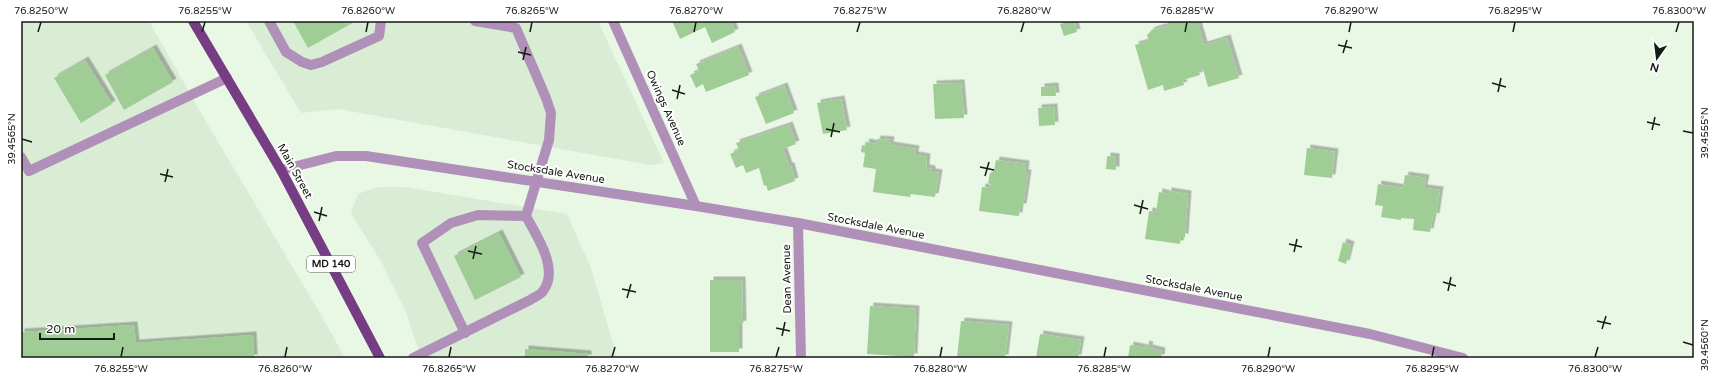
<svg xmlns="http://www.w3.org/2000/svg" width="1715" height="379" font-family="'Varela Round',sans-serif">
	<style>
		.built { fill: #d8edd4 }
		.building { fill: #a0cd96; filter: url(#shadow) }
		.lines { fill: none; stroke-linecap: round; stroke-linejoin: round }
		.lane { stroke: #b090b8; stroke-width: 10 }
		.street { stroke: #b090b8; stroke-width: 10 }
		.primary { stroke: #763d84; stroke-width: 10 }
		.ticks { fill: none; stroke: #151a14; stroke-width: 1.5 }
		.labels { text-anchor: middle; dominant-baseline: central; stroke-width: 4; stroke-linejoin: round; paint-order: stroke }
		.shield { fill: #fff; stroke: #5b5f5a; stroke-width: 1 }
		.shield-label { font-size: 10px; font-weight: bold; fill: #151a14 }
		.street-label { font-size: 11px; fill: #151a14; stroke: #fff }
		.neatline { fill: none; stroke: #151a14; stroke-width: 1.5 }
		.ticks-label { font-size: 10px; text-anchor: middle; fill: #151a14 }
	</style>
	<defs>
		<filter id="shadow"><feDropShadow dx="3.5" dy="-3.5" stdDeviation="0" flood-color="#0004"/></filter>
	</defs>
	<rect width="100%" height="100%" fill="#e8f8e5"/>
	<g class="built">
		<path d="M21 21H149L205 120 320 313 345 358H21Z"/>
		<path d="M246 21H598L664 163 650 165 338 109 301 113Z"/>
		<path d="M377 187H406L567 214 591 268 617 358H421L407 315 382 263 351 213 358 194Z"/>
	</g>
	<g class="building">
		<path d="M293 21H356L308 48Z"/>
		<path d="M672 21H731L735 32 712 43 705 27 680 39Z"/>
		<path d="M1072 21H1074L1077 32 1064 36 1060 24Z"/>
		<path d="M1169 21H1197L1204 45 1227 38 1239 78 1208 87 1203 69 1199 71 1200 75 1183 80 1184 85 1164 91 1163 85 1148 90 1135 45 1149 41 1147 35 1152 30 1167 26Z"/>
		<path d="M738 47 749 75 706 92 703 84 696 88 690 75 699 71 696 64Z"/>
		<path d="M153 48 173 82 124 110 105 75Z"/>
		<path d="M85 60 112 104 81 123 54 78Z"/>
		<path d="M961 83 964 118 935 119 933 84Z"/>
		<path d="M784 86 794 113 766 124 755 97Z"/>
		<path d="M1055 86 1056 96H1041V87Z"/>
		<path d="M841 99 847 130 823 134 817 103Z"/>
		<path d="M1054 107 1055 125 1039 126 1038 108Z"/>
		<path d="M789 125 796 144 783 149 789 166H791L795 181 768 191 766 185 764 186 759 168 746 173 743 165 736 168 730 154 739 150 736 143Z"/>
		<path d="M877 139 891 140 890 145 916 149 915 155 927 157 926 168 932 169V172L939 173 935 197 911 194 910 197 873 192 876 169 863 167 865 153 861 152 862 145 865 146 866 142 876 144Z"/>
		<path d="M1307 148 1335 152 1332 178 1304 175Z"/>
		<path d="M1107 156 1116 157V170L1106 169Z"/>
		<path d="M996 160 1026 164 1025 173H1028L1023 207H1020L1019 216 979 211 982 187 990 188 991 185 993 186 988 183 990 173 994 171Z"/>
		<path d="M1405 175 1426 178 1424 188 1440 190 1436 217 1433 216 1430 232 1413 230 1414 219 1401 218V220L1381 217 1383 206 1375 205 1378 184 1403 188Z"/>
		<path d="M1168 191 1188 194 1185 237H1181L1180 244 1145 239 1149 211 1156 212 1159 192 1168 194Z"/>
		<path d="M499 233 521 277 475 300 454 256Z"/>
		<path d="M1343 242 1351 245 1346 264 1338 261Z"/>
		<path d="M710 280H742L743 324 739 325V352H710Z"/>
		<path d="M870 306 916 309 914 357 867 354Z"/>
		<path d="M961 321 1009 325 1005 358H957Z"/>
		<path d="M134 325 136 343 253 335 254 358H21V332Z"/>
		<path d="M1040 334 1081 340 1078 358H1036Z"/>
		<path d="M1146 344 1150 345 1149 348 1162 351 1161 358H1128L1130 345 1145 348Z"/>
		<path d="M525 349 588 354V358H525Z"/>
	</g>
	<g class="lines">
		<g class="lane">
			<path d="M269 21 286 52 302 62 311 65 322 62 379 36 381 21"/>
			<path d="M21 157 29 171 227 78"/>
			<path d="M465 333 422 243 451 223 478 215 526 216"/>
			<path d="M413 358 530 300C534 297 541 295 543 291 560 269 536 235 526 216L549 140 551 113 546 98 516 28 475 21"/>
		</g>
		<g class="street">
			<path d="M613 21 696 206"/>
			<path d="M281 170 336 156H366L696 206 798 223 1370 334 1463 358"/>
			<path d="M798 223 801 358"/>
		</g>
		<path class="primary" d="M193 21 281 170 380 358"/>
	</g>
	<path class="ticks" d="M38 32 41 22M202 32 205 22M366 32 368 22M530 32 532 22M694 32 696 22M857 32 860 22M1021 32 1024 22M1185 32 1187 22M1349 32 1351 22M1513 32 1515 22M1676 32 1679 22M1338 45 1352 48M518 52 531 55M1343 53 1347 40M523 60 526 47M1492 83 1506 87M672 90 685 94M1498 92 1501 78M677 99 680 85M1647 122 1660 125M826 129 840 132M1652 130 1655 117M1683 131 1693 133M831 137 834 123M22 139 32 142M980 167 994 170M160 174 173 177M985 176 989 162M165 182 168 169M1134 205 1148 209M314 212 327 216M1140 214 1143 200M319 221 322 207M1289 244 1302 247M468 251 482 254M1294 252 1297 239M473 259 476 246M1443 282 1456 286M622 289 636 292M1448 291 1451 277M627 298 631 284M1597 321 1611 324M776 328 790 331M1602 329 1606 316M782 336 785 322M1683 342 1693 345M121 357 123 347M285 357 287 347M449 357 451 347M612 357 615 347M776 357 779 347M940 357 942 347M1104 357 1106 347M1268 357 1270 347M1432 357 1434 347M1595 357 1598 347"/>
	<g class="labels">
		<rect class="shield" x="307" y="256" width="48" height="16" rx="3"/>
		<g class="shield-label">
			<text x="331" y="264">MD 140</text>
		</g>
		<g class="street-label">
			<text transform="translate(666 108) rotate(66)">Owings Avenue</text>
			<text transform="translate(295 171) rotate(61)">Main Street</text>
			<text transform="translate(556 172) rotate(9)">Stocksdale Avenue</text>
			<text transform="translate(876 226) rotate(11)">Stocksdale Avenue</text>
			<text transform="translate(787 279) rotate(-91)">Dean Avenue</text>
			<text transform="translate(1194 288) rotate(11)">Stocksdale Avenue</text>
		</g>
	</g>
	<rect width="1715" height="379" fill="none" stroke="#ffffff" stroke-width="44"/>
	<g transform="translate(1657 58) rotate(194)" stroke="#ffffff" stroke-width="3" paint-order="stroke">
	<path d="M0-3L7 15L0 10L-7 15Z" fill="#151a14"/>
	<text y="-6" font-size="11" font-weight="bold" text-anchor="middle" fill="#151a14">N</text>
	</g>
	<path d="M40 333v6h74v-6" fill="none" stroke="#151a14" stroke-width="2"/>
	<text x="46" y="333" font-size="12" fill="#151a14" stroke="#ffffff" stroke-width="3" paint-order="stroke">20 m</text>
	<rect x="22" y="22" width="1671" height="335" class="neatline"/>
	<g class="ticks-label">
		<text x="41" y="14">76.8250°W</text>
		<text x="205" y="14">76.8255°W</text>
		<text x="368" y="14">76.8260°W</text>
		<text x="532" y="14">76.8265°W</text>
		<text x="696" y="14">76.8270°W</text>
		<text x="860" y="14">76.8275°W</text>
		<text x="1024" y="14">76.8280°W</text>
		<text x="1187" y="14">76.8285°W</text>
		<text x="1351" y="14">76.8290°W</text>
		<text x="1515" y="14">76.8295°W</text>
		<text x="1679" y="14">76.8300°W</text>
		<text transform="translate(1704 133) rotate(-90)" y="4">39.4555°N</text>
		<text transform="translate(11 139) rotate(-90)" y="4">39.4565°N</text>
		<text transform="translate(1704 345) rotate(-90)" y="4">39.4560°N</text>
		<text x="121" y="372">76.8255°W</text>
		<text x="285" y="372">76.8260°W</text>
		<text x="449" y="372">76.8265°W</text>
		<text x="612" y="372">76.8270°W</text>
		<text x="776" y="372">76.8275°W</text>
		<text x="940" y="372">76.8280°W</text>
		<text x="1104" y="372">76.8285°W</text>
		<text x="1268" y="372">76.8290°W</text>
		<text x="1432" y="372">76.8295°W</text>
		<text x="1595" y="372">76.8300°W</text>
	</g>
</svg>
